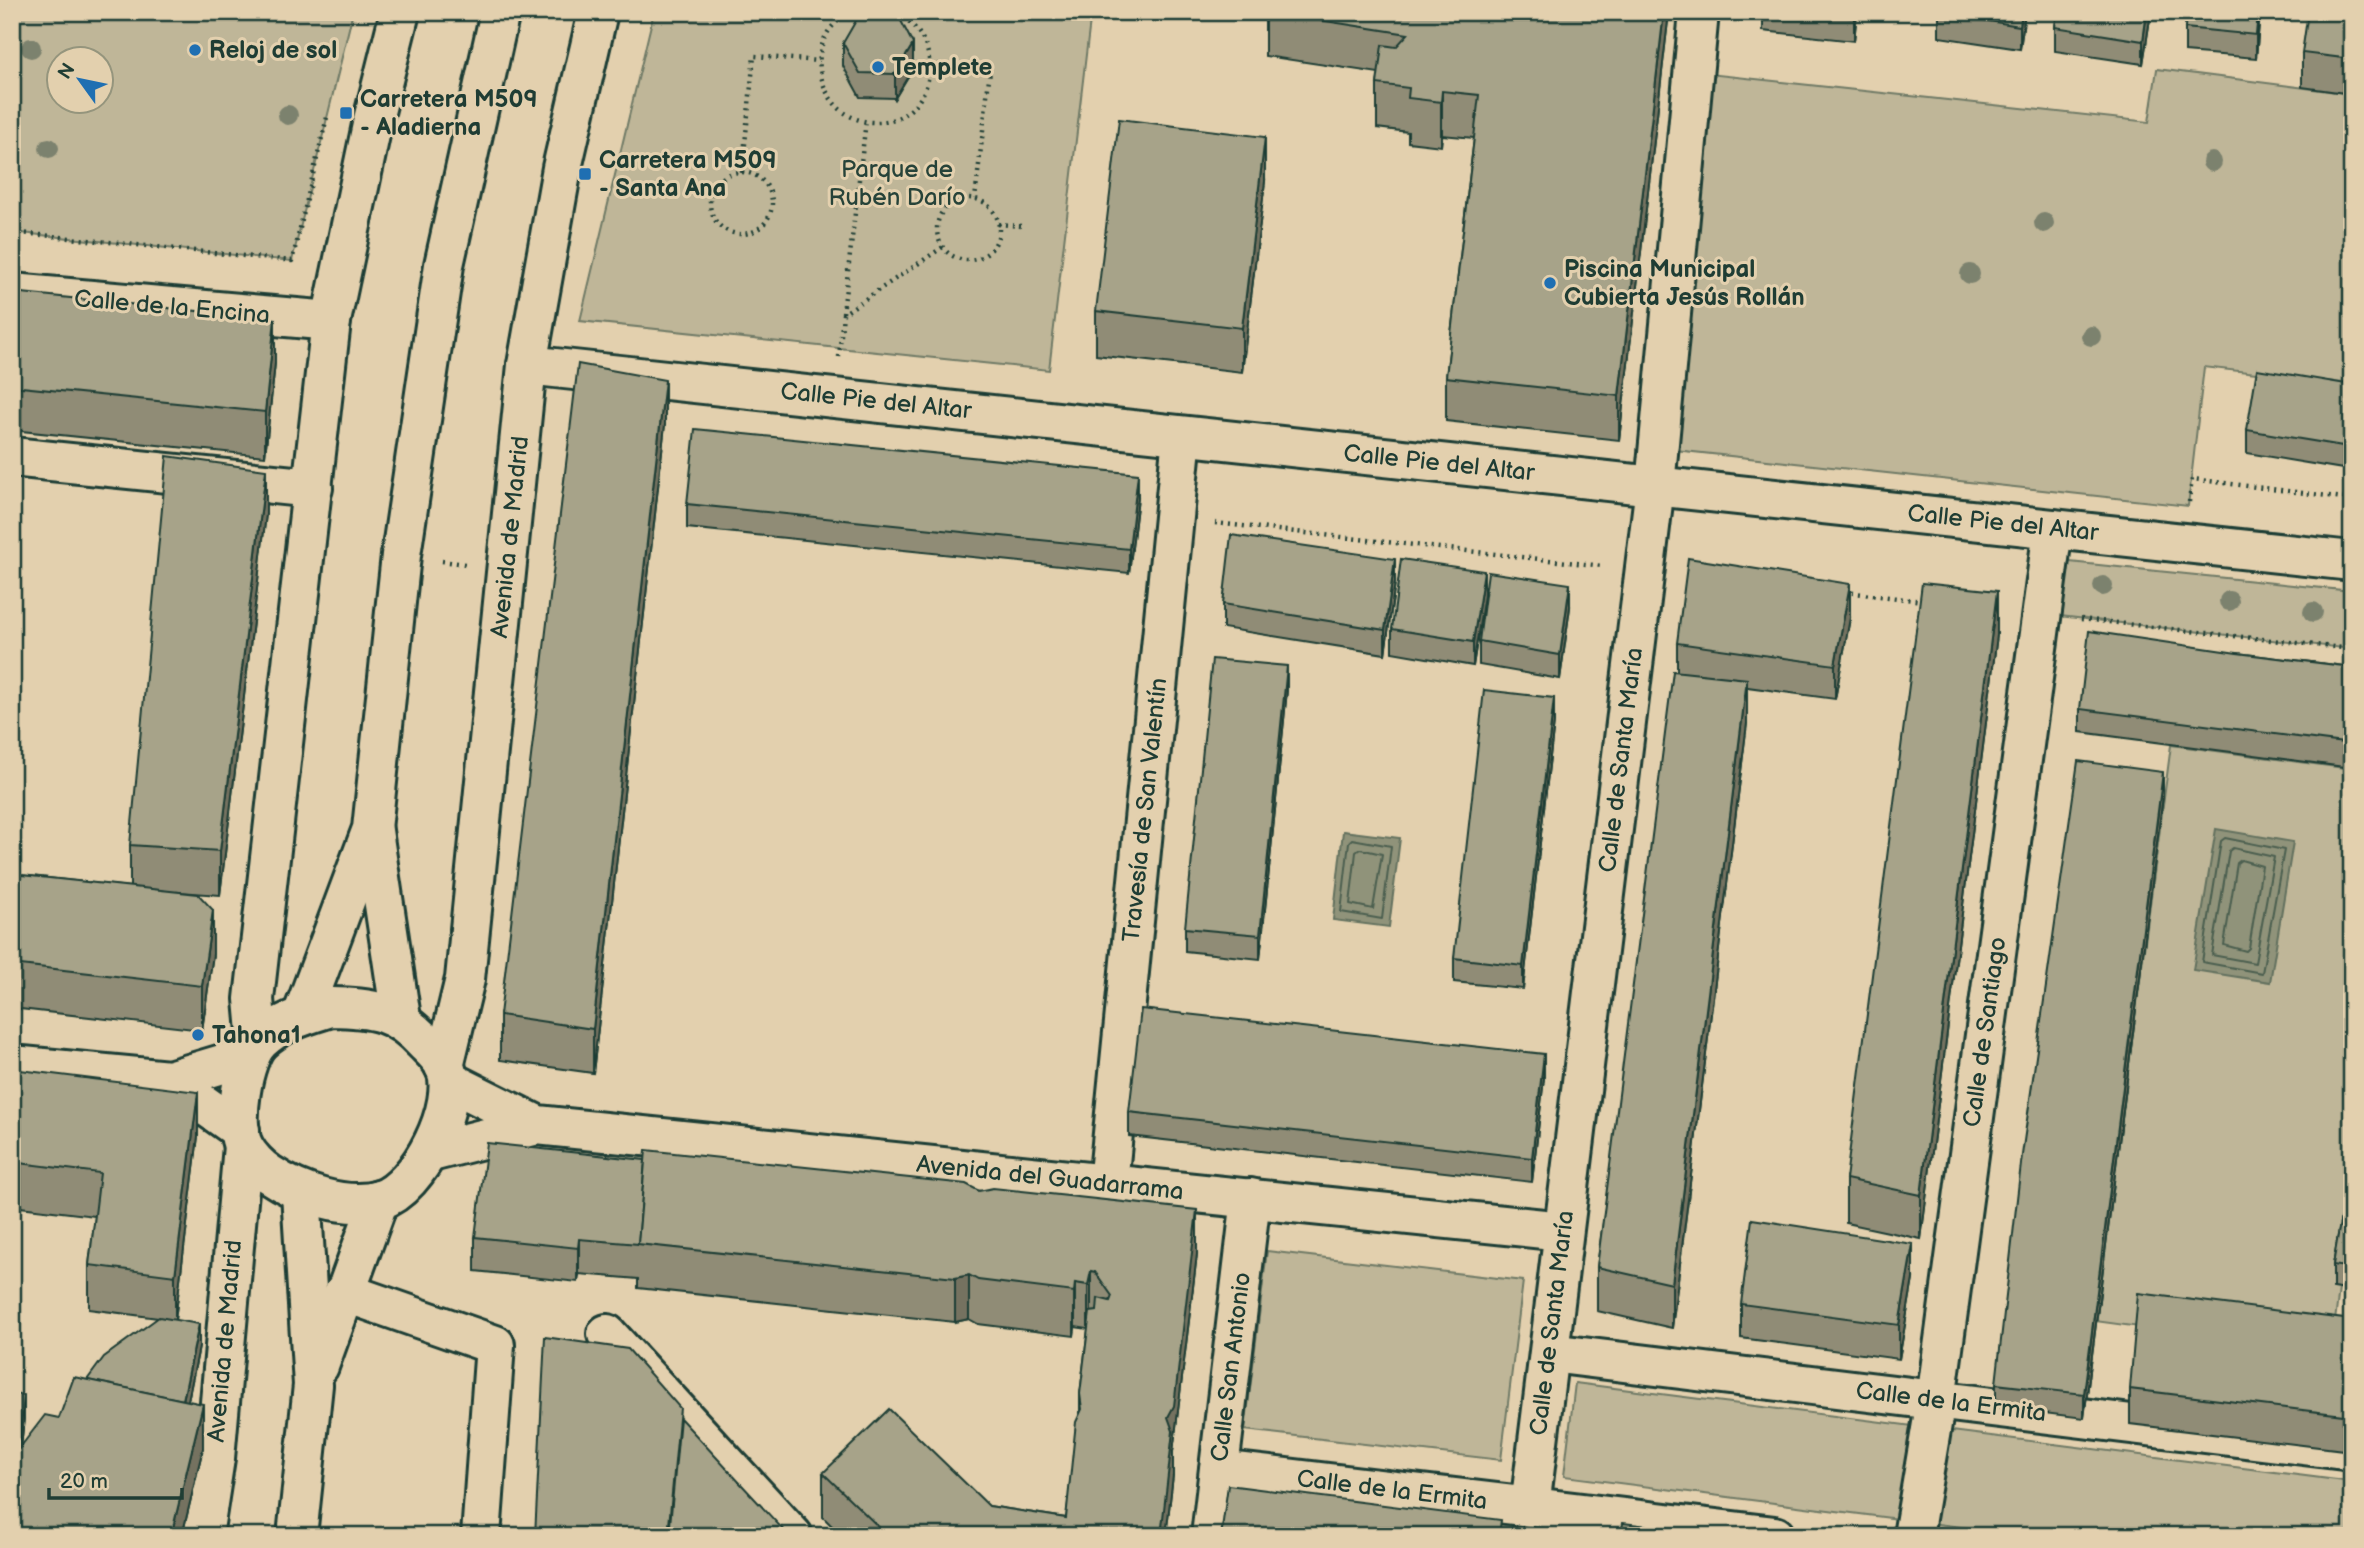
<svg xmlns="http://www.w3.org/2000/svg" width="2364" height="1548" font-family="'Balsamiq Sans',sans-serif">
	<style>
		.green { fill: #bfb698; stroke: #6f7a66; stroke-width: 2; fill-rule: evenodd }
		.water { fill: #90937a; stroke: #63715e; stroke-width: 2 }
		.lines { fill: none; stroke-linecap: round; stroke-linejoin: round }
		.shore { stroke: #4c5f50; stroke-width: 2 }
		.minor-casing { stroke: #1f3d34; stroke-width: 44 }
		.secondary-casing { stroke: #1f3d34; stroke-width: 44 }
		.path { stroke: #1f3d34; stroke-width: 4.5; stroke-dasharray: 2 5; stroke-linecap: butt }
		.minor { stroke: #e3d0ae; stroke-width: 38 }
		.secondary { stroke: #e3d0ae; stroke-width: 38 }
		.tree { fill: #7c826e }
		.wall { fill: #908c76; stroke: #1f3d34; stroke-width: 2 }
		.shaded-wall { fill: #757260; stroke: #1f3d34; stroke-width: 2 }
		.building { fill: #a7a389; stroke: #1f3d34; stroke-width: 2 }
		.poi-dot { fill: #1f6fb2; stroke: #e3d0ae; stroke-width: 2.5 }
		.labels { text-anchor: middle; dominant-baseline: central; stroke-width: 6; stroke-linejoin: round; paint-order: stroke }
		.poi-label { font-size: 24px; font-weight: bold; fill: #1f3d34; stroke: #e3d0ae; text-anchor: start }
		.park-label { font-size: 24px; fill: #274339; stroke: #e3d0ae }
		.street-label { font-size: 24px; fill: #1f3d34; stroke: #e3d0ae }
	</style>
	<rect width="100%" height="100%" fill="#e3d0ae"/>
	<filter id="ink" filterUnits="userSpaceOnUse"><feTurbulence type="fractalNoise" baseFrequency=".0143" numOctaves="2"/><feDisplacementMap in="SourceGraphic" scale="14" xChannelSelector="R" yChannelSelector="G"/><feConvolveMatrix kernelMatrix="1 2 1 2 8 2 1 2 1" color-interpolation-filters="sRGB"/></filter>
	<g filter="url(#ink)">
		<g class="green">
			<path d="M12 12H353L292 261 12 232ZM60 60H102V102H60Z"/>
			<path d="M654 12H1091L1049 370 580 321Z"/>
			<path d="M2157 69 2352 94V384L2204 367 2188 506 1666 449 1709 74 2149 122Z"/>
			<path d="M2050 560 2352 591V649L2042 614Z"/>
			<path d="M2171 745 2352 769V1184L2331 1353 2095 1321Z"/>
			<path d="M1267 1251 1523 1281 1501 1460 1245 1430Z"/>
			<path d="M1575 1383 2352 1482V1536H2031L1564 1476Z"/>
		</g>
		<g class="water">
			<path d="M2216 829 2293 842 2270 982 2193 970Z"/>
			<path d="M1343 831 1400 838 1389 927 1333 920Z"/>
		</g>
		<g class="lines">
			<g class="shore">
				<path d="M2225 838 2284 850 2262 973 2202 962 2221 841Z"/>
				<path d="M1352 839 1391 846 1382 919 1341 912 1349 842Z"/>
				<path d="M2233 848 2274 857 2255 963 2212 955 2229 851Z"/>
				<path d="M1360 849 1382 854 1373 909 1350 904 1356 852Z"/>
				<path d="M2241 860 2262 866 2249 948 2246 951 2224 945 2237 863Z"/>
			</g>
			<defs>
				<g id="minor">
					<path d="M12 293 331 321"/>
					<path d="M527 365 2352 561"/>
					<path d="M12 457 313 488"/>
					<path d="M258 1043 254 999 331 321 373 120 400 12"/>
					<path d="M12 1065 169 1080 249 1056"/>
					<path d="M444 1066 465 979 527 365 562 168 598 12"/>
					<path d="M169 1080 240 1130"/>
					<path d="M449 1081 537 1125 1563 1231"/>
					<path d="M431 1152 537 1125"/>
					<path d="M1108 1184 1182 436"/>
					<path d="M344 1292 495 1345 481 1536"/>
					<path d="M607 1334 793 1536"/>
					<path d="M1550 1353 2352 1451"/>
					<path d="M1219 1470 1775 1536"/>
					<path d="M1530 1507 1655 486 1699 12"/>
					<path d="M203 1536 215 1458 243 1146"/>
					<path d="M1211 1536 1251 1198"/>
					<path d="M1913 1536 1936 1400 2053 529"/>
				</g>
				<g id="secondary">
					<path d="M373 831 401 1018"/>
					<path d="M331 1007C373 1008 395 1010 425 1043 432 1050 441 1058 445 1067 461 1103 419 1188 380 1200 345 1210 297 1193 269 1174 260 1168 249 1157 244 1147 232 1126 242 1058 260 1041 280 1022 305 1015 331 1007Z"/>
					<path d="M302 1016 372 829 401 555 444 265 500 12"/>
					<path d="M319 1366 379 1200"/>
					<path d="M297 1536 313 1385 301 1193"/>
				</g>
			</defs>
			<use href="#minor" class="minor-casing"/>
			<use href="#secondary" class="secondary-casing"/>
			<g class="path">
				<path d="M857 12C798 27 813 119 872 122 936 125 952 37 892 12"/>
				<path d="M931 64 990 70 975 199"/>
				<circle cx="741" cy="203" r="31"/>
				<path d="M742 173 754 56 819 61"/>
				<circle cx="968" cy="229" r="31"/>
				<path d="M998 224 1021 226"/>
				<path d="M12 232 292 261 328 113"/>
				<path d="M843 313 866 121"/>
				<path d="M839 357 843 314 943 247"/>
				<path d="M2189 502 2192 479 2352 499"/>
				<path d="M1215 523 1603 566"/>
				<path d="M442 561 465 564"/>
				<path d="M1845 592 1923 601"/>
				<path d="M2081 619 2352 649"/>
			</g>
			<use href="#minor" class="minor"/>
			<use href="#secondary" class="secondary"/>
		</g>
		<g class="tree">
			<circle cx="31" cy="48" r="10"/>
			<circle cx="288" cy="115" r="10"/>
			<circle cx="49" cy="148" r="10"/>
			<circle cx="2212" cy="162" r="10"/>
			<circle cx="2044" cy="223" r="10"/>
			<circle cx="1970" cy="274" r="10"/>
			<circle cx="2091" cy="336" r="10"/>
			<circle cx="2103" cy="586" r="10"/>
			<circle cx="2229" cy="601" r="10"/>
			<circle cx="2313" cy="612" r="10"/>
		</g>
		<g class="wall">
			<path d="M1265 12H1669L1619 440 1446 421V377L1474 138 1442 135 1441 146 1408 142V132L1377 128V84L1379 73 1265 56Z"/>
			<path d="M1763 12H1857L1854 41 1763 31Z"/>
			<path d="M1939 12H2025L2020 49 1939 37Z"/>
			<path d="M2057 12H2151L2143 64 2055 51V27Z"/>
			<path d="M2260 12 2256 58 2185 52V28Z"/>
			<path d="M2352 12V94L2302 87V53Z"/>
			<path d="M843 43 913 68 895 98 860 97 843 66Z"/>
			<path d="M1265 181 1242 372 1096 355V311Z"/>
			<path d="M12 292 275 363 265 456 12 430Z"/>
			<path d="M2352 385V422L2343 469 2247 453V430Z"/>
			<path d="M665 424 593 1073 500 1060V1015Z"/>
			<path d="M1138 497 1129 573 687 528V504Z"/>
			<path d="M266 514 220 895 178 892 213 954 202 1030 12 1008V874L130 887V845Z"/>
			<path d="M1395 582 1385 654 1223 628V604Z"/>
			<path d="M1484 595 1473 666 1392 652V629Z"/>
			<path d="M1570 607 1560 679 1479 665V641Z"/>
			<path d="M1850 618 1835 699 1747 687V723L1672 1328 1597 1311V1267L1677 671V643Z"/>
			<path d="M1997 635 1921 1239 1846 1223V1179Z"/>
			<path d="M2237 653 2352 667V768L2080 732V709Z"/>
			<path d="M1287 690 1260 959 1185 951V928Z"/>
			<path d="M1554 722 1523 989 1454 982V958Z"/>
			<path d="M2163 796 2084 1418 1996 1407V1384Z"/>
			<path d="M12 1069 198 1136 175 1320 199 1347 188 1401 203 1448 182 1536H12V1393L24 1418 21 1446 59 1418 87 1380 158 1318 89 1309V1265L95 1216 12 1206Z"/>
			<path d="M1544 1078 1532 1182 1129 1136V1112Z"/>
			<path d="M2352 1137V1291L2333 1288V1265L2344 1199Z"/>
			<path d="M645 1160 979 1191 1197 1254 1173 1452V1475L1166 1536H842L823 1517V1473L989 1506 1066 1518 1080 1414V1394L1088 1329 1075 1327 1074 1336 978 1324 969 1319 955 1322 638 1288V1279L579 1274 578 1282 475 1271V1237Z"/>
			<path d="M1913 1279 1899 1359 1741 1338V1304Z"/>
			<path d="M2352 1320V1451L2130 1424V1389Z"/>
		</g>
		<g class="shaded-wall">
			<path d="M1664 12H1669L1619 440V396Z"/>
			<path d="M1855 12H1857L1854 41V18Z"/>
			<path d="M2022 12H2025L2020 49V26Z"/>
			<path d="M2147 12H2151L2143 64V41Z"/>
			<path d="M2258 12H2260L2256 58V35Z"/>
			<path d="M913 44V68L895 98V74Z"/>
			<path d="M1442 91V135L1441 146V102Z"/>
			<path d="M1265 137V181L1242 372V328Z"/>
			<path d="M275 319V363L265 456V412Z"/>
			<path d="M665 380V424L593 1073V1029Z"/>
			<path d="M2352 398V422L2343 469V446Z"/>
			<path d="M266 470V514L220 895V851Z"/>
			<path d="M1138 474V497L1129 573V549Z"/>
			<path d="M1395 559V582L1385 654V630Z"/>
			<path d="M1484 571V595L1473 666V642Z"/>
			<path d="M1570 584V607L1560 679V655Z"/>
			<path d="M1850 584V618L1835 699V665Z"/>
			<path d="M1997 591V635L1921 1239V1195Z"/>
			<path d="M1287 666V690L1260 959V935Z"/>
			<path d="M1747 679V723L1672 1328V1284Z"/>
			<path d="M1554 698V722L1523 989V966Z"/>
			<path d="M2163 772V796L2084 1418V1394Z"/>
			<path d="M213 910V954L202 1030V986Z"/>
			<path d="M1544 1054V1078L1532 1182V1158Z"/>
			<path d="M198 1092V1136L175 1320V1276Z"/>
			<path d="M1197 1210V1254L1173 1452V1475L1166 1536H1161L1168 1417Z"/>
			<path d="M579 1239V1274L578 1282V1248Z"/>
			<path d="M1913 1244V1279L1899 1359V1325Z"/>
			<path d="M1091 1271V1315L1088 1329V1285Z"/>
			<path d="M969 1275V1319L955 1322V1278Z"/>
			<path d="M1075 1283V1327L1074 1336V1292Z"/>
			<path d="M199 1324V1347L179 1444V1420Z"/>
			<path d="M24 1395V1418L20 1458V1434Z"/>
			<path d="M203 1404V1448L182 1536H171Z"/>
		</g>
		<g class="building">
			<path d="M861 12 897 13 913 44 895 74 860 73 843 43Z"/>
			<path d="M1268 12H1664L1619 396 1446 377 1479 95 1442 91 1441 102 1408 98 1409 88 1377 84 1382 45 1396 47 1408 34Z"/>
			<path d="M1807 12H1855L1854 18Z"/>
			<path d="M1939 12H2022L2020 26 1939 13Z"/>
			<path d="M2057 12H2147L2143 41 2055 27Z"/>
			<path d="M2186 12H2258L2256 35 2185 28Z"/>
			<path d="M2308 12H2352V59L2302 53Z"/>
			<path d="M1119 119 1265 137 1242 328 1096 311Z"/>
			<path d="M12 292 275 319 265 412 12 386Z"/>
			<path d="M578 364 665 380 593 1029 500 1015Z"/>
			<path d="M2257 369 2352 385V398L2343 446 2247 430Z"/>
			<path d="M695 429 1138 474 1129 549 687 504Z"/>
			<path d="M167 456 266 470 220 851 130 845Z"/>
			<path d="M1231 535 1395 559 1385 630 1223 604Z"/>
			<path d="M1688 558 1850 584 1835 665 1677 643Z"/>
			<path d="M1401 559 1484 571 1473 642 1392 629Z"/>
			<path d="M1488 572 1570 584 1560 655 1479 641Z"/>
			<path d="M1922 583 1997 591 1921 1195 1846 1179Z"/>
			<path d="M2089 631 2237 653 2352 667V744L2080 709Z"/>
			<path d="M1212 659 1287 666 1260 935 1185 928Z"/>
			<path d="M1673 671 1747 679 1672 1284 1597 1267Z"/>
			<path d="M1484 690 1554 698 1523 966 1454 958Z"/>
			<path d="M2078 761 2163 772 2084 1394 1996 1384 2022 1155Z"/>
			<path d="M12 874 198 894 213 910 202 986 12 964Z"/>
			<path d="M1141 1009 1544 1054 1532 1158 1129 1112Z"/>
			<path d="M12 1069 198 1092 175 1276 89 1265 100 1173 12 1162Z"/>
			<path d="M2352 1137V1268L2333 1265 2344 1199Z"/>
			<path d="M487 1143 645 1160 638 1244H639L579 1239 578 1248 475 1237Z"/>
			<path d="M646 1150 966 1184 979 1191 993 1188 1197 1210 1174 1406 1168 1417 1173 1431 1161 1536H888L823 1473 889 1409 989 1506 1066 1518 1076 1422 1082 1409 1080 1394 1090 1312 1097 1311 1098 1298 1110 1301 1112 1296 1095 1272 1091 1271 1088 1285 1075 1283 1074 1292 978 1280 969 1275 955 1278 638 1244Z"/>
			<path d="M1752 1219 1913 1244 1899 1325 1741 1304Z"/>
			<path d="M2138 1293 2352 1320V1416L2130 1389Z"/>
			<path d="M159 1317 199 1324 183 1400 87 1380 104 1357Z"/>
			<path d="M545 1337 628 1349 680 1408 668 1536H535Z"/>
			<path d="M74 1377 203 1404 171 1536H12V1458L45 1415 59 1418Z"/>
			<path d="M12 1393 24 1395 20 1434 12 1433Z"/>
			<path d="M680 1418 789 1536H669Z"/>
			<path d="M1228 1485 1501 1520 1499 1536H1221Z"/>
			<path d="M1623 1523 1714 1534V1536H1621Z"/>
		</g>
	</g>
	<g class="poi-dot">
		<circle cx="195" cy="50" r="7"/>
		<circle cx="878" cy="67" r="7"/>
		<rect x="339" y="106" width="14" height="14" rx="3.5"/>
		<rect x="578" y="167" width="14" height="14" rx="3.5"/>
		<circle cx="1550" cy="283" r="7"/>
		<circle cx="198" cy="1035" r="7"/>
	</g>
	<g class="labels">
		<g class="poi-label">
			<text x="209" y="50">Reloj de sol</text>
			<text x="892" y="67">Templete</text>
			<text x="360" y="99">Carretera M509<tspan x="360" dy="28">- Aladierna</tspan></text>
			<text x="599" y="160">Carretera M509<tspan x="599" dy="28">- Santa Ana</tspan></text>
			<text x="1564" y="269">Piscina Municipal<tspan x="1564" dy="28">Cubierta Jesús Rollán</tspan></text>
			<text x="212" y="1035">Tahona1</text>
		</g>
		<g class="park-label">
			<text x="897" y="169">Parque de<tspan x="897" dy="28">Rubén Darío</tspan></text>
		</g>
		<g class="street-label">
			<text transform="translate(172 307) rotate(5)">Calle de la Encina</text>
			<text transform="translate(876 401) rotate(6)">Calle Pie del Altar</text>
			<text transform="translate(1439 463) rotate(6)">Calle Pie del Altar</text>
			<text transform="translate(2003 523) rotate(6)">Calle Pie del Altar</text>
			<text transform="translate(510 537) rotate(-84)">Avenida de Madrid</text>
			<text transform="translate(1621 760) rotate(-83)">Calle de Santa María</text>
			<text transform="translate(1145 810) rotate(-84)">Travesía de San Valentín</text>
			<text transform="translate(1985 1032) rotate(-82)">Calle de Santiago</text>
			<text transform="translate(1050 1178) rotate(6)">Avenida del Guadarrama</text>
			<text transform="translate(1552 1323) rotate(-83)">Calle de Santa María</text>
			<text transform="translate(225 1341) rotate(-85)">Avenida de Madrid</text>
			<text transform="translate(1231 1367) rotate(-83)">Calle San Antonio</text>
			<text transform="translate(1951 1402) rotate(7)">Calle de la Ermita</text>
			<text transform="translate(1392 1490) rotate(7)">Calle de la Ermita</text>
		</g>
	</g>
	<rect width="2364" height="1548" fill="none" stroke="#e3d0ae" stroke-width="42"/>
	<rect x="21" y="21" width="2322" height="1506" fill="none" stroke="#1f3d34" stroke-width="2.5" filter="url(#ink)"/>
	<g transform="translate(80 80) rotate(303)"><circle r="33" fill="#e3d0ae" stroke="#95957d" stroke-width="2"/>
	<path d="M0-5L12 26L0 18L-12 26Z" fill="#1f6fb2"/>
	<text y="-10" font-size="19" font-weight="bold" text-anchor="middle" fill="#1f3d34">N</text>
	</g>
	<path d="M49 1488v10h133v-10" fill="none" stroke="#1f3d34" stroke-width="3.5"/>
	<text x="60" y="1488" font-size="21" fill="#1f3d34" stroke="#e3d0ae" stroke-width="5" paint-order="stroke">20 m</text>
</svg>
